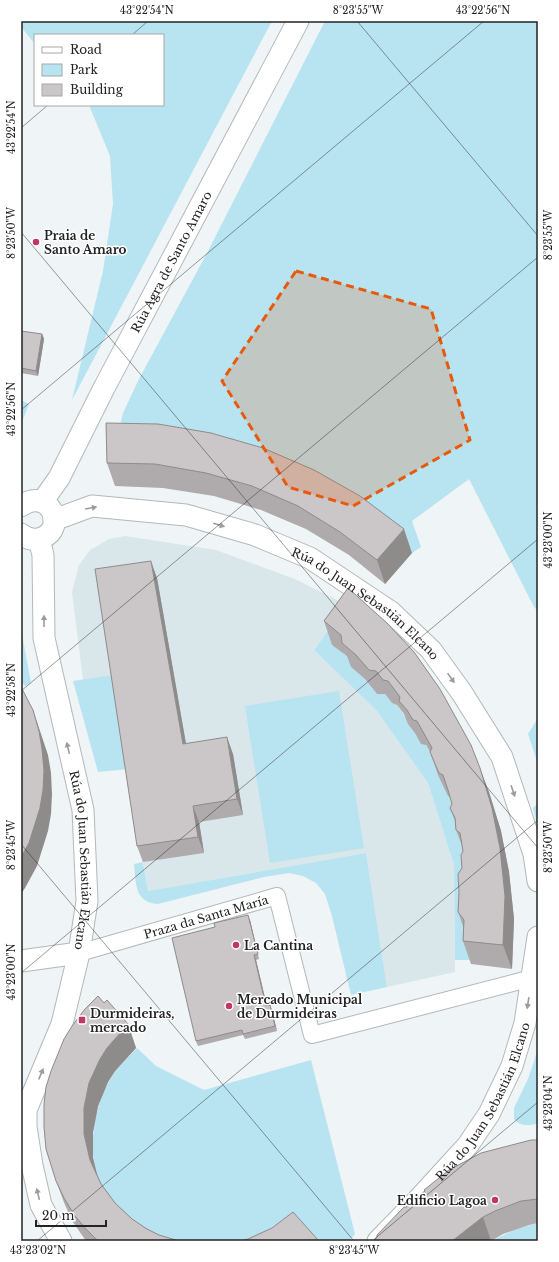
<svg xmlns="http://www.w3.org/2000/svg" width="559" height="1262" font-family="'Libre Baskerville',serif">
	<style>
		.built { fill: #d9e7eb }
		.green { fill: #b8e3f0 }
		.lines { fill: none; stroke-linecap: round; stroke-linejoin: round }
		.pedestrian-casing { stroke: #b3b8b9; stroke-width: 18 }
		.minor-casing { stroke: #b3b8b9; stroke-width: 23 }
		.pedestrian { stroke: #fff; stroke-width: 16 }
		.minor { stroke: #fff; stroke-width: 21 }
		.wall { fill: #afaaab }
		.shaded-wall { fill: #8e8b8b }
		.building { fill: #cbc6c7; stroke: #8e8b8b }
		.oneway { fill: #9c9c9c }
		.marked { fill: #e8590c; fill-opacity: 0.2; stroke: #e8590c; stroke-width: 3; stroke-dasharray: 8 5; stroke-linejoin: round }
		.ticks { fill: none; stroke: #222324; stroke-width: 1; stroke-opacity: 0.45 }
		.poi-dot { fill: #c13567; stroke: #fff; stroke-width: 1.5 }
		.labels { text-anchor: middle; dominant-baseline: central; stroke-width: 3; stroke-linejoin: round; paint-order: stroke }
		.poi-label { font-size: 12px; font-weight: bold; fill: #222324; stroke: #fff; text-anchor: start }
		.street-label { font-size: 12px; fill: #222324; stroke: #fff }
		.neatline { fill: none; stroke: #222324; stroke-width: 1.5 }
		.ticks-label { font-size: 10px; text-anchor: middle; fill: #222324 }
	</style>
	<rect width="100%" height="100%" fill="#eff4f6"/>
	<path class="built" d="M125 536 216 550 295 579 347 605 314 650 377 711 428 783 454 865 455 972 387 987 366 853 148 891 114 676 83 680 72 592 79 565 90 550 109 539Z"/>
	<g class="green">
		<path d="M24 21H272L72 400 103 271 113 204 110 156 89 105H163V35H35V44L21 27V24Z"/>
		<path d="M325 21H538V611L534 607 469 479 412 521 421 547 412 553 115 446 123 413 139 379 207 253Z"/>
		<path d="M21 400 29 404 21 424Z"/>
		<path d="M347 605 353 661 351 667 365 679 377 694H380L383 692 392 703 396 704 425 744 433 758 451 798 463 842 471 960H455L454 865 428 783 377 711 314 650Z"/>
		<path d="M21 629 31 683 25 686 21 682Z"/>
		<path d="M114 675 129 769 98 772 73 681Z"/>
		<path d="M339 691 364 848 270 863 245 706Z"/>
		<path d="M538 718V764L528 734Z"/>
		<path d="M538 803V827L533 808Z"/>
		<path d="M366 853 387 987 351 995 332 916 325 894 316 883 303 876 289 873 264 877 158 904C134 903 136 882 134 864L143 862 148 891Z"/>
		<path d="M137 1048 156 1066 204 1090 311 1060 355 1234 349 1241H139L117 1218 95 1171 92 1145 95 1119 102 1094 115 1071Z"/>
		<path d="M538 1049V1124C529 1125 520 1127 514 1119V1108L528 1079Z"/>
		<path d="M538 1223V1241H491L516 1229Z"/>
	</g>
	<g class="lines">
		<defs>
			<g id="pedestrian">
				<path id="s1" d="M79 953 277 896 312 1035 532 978"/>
			</g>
			<g id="minor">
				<path id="s2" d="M42 502 59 478 104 388 298 21"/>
				<path d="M21 506C49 486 68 528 42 538 34 541 27 539 21 534"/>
				<path id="s3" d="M54 520 92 506 186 515 255 535 310 558 391 612 431 650 462 693 502 757 534 854 538 881"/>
				<path id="s4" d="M39 539 43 555 44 638 83 810 87 901 79 953 62 1024 26 1110V1127L32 1165 41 1205 61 1241"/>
				<path d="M21 961 79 953"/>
				<path id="s5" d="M378 1241 416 1202 468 1145 489 1114 512 1066 525 1023 538 937"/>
			</g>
		</defs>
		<use href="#pedestrian" class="pedestrian-casing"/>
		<use href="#minor" class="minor-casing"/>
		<use href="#pedestrian" class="pedestrian"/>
		<use href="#minor" class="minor"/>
	</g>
	<g class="wall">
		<path d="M21 331 42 334 44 339 38 376 21 373Z"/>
		<path d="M106 423 412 553 385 584 349 555 306 529 261 510 214 496 163 488 115 486 107 463Z"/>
		<path d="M157 578 186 744 233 754 243 815 199 822 204 853 143 862 137 846Z"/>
		<path d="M348 588 489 792 501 831 509 872 514 919 512 969 471 964 463 941V926L458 912 462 868 463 851V848L456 830 455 821 450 808 452 804 451 798 448 796 438 775 431 754 426 745 421 744 415 733 408 724 404 714 397 705 392 703 385 694H377L365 679 351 667 347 656 332 645 324 621Z"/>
		<path d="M250 920 259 959 256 960 267 1006 270 1005 277 1031 245 1039 243 1035 198 1046 196 1041Z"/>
		<path d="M104 1003 128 1024 136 1048 115 1071 108 1082 98 1106 93 1132V1158L97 1174 101 1184 115 1203 132 1219 147 1229 159 1235 179 1241H86L73 1222 65 1205 56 1181Z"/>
		<path d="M538 1140V1223L529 1225 503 1234 491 1241 406 1207 424 1191V1190Z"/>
	</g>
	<g class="shaded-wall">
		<path d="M42 334 44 339 38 376 36 371Z"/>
		<path d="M404 529 412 553 385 584 377 560Z"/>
		<path d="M151 561 157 578 189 761 183 744Z"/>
		<path d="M33 710 48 755 51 773 52 794 51 814 48 831 37 866 25 888 21 894V857Z"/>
		<path d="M227 737 233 754 243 815 237 799Z"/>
		<path d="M480 768 489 792 501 831 509 872 514 919 512 969 503 945Z"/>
		<path d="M193 806 199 822 204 853 198 837Z"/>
		<path d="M248 915 250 920 259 959 258 954Z"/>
		<path d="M254 955 256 960 268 1011 266 1006Z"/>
		<path d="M270 1005 272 1010 277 1031 275 1026Z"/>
		<path d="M128 1024 136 1048 115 1071 108 1082 98 1106 93 1132V1158L99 1183 90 1160 84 1134V1108L89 1083 100 1059 107 1048Z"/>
		<path d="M483 1217 491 1241H452Z"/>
	</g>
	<g class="building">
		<path d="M21 331 42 334 36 371 21 368Z"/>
		<path d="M106 423 158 424 211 433 263 448 314 470 360 496 404 529 377 560 340 532 298 506 252 486 206 473 155 464 107 463Z"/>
		<path d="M151 561 183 744 227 737 237 799 193 806 198 837 137 846 95 569Z"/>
		<path d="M348 588 387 623 414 652 440 689 471 745 480 768 492 808 500 848 505 896 503 945 463 941 464 920 458 912 459 893 458 874 462 868 461 855 463 851 460 833 456 830 455 818 450 808 452 804 448 790 443 775 439 773 430 752 432 748 417 721 413 720 407 710 399 701 400 697 388 681 383 680 376 671 369 670 356 655 342 643 341 635 324 621Z"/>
		<path d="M21 687 33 710 39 731 42 749 44 770 43 790 40 808 29 843 21 857Z"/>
		<path d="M248 915 258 954 254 955 266 1006 270 1005 275 1026 243 1034 242 1030 196 1041 172 938 215 927 214 923Z"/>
		<path d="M98 996 104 1003 107 1000 128 1024 107 1048 100 1059 89 1083 84 1108V1134L90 1160 101 1184 115 1203 132 1219 147 1229 159 1235 179 1241H98L86 1229 75 1216 64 1198 56 1181 46 1149 44 1127V1104L46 1087 51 1071 64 1039 72 1026 85 1009Z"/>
		<path d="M531 1140H538V1199L521 1201 495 1211 483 1217 452 1241H374L377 1237V1235L404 1207H406L425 1191 424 1190 449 1170 481 1153Z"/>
		<path d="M293 1212 319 1241H240L248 1239 272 1228Z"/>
	</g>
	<defs><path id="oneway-solid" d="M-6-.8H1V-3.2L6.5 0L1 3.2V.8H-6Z"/></defs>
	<g class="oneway">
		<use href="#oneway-solid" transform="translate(91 508) rotate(-10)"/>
		<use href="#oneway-solid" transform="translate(219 525) rotate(16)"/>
		<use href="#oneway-solid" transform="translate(44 621) rotate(-90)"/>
		<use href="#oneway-solid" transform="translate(451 678) rotate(55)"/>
		<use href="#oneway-solid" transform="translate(68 748) rotate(-103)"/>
		<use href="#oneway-solid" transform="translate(513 791) rotate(71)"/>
		<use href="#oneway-solid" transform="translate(528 1003) rotate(99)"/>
		<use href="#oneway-solid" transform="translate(41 1074) rotate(-67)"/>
		<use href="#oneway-solid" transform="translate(38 1194) rotate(-103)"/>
	</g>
	<path class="marked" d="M296 271 431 309 470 440 353 506 288 487 222 381Z"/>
	<path class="ticks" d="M357 21 538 236M132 35 148 21M21 128 48 105M21 232 538 848M21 410 484 21M21 691 538 257M21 844 354 1241M21 973 538 539M37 1241 538 820M372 1241 538 1102"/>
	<g class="poi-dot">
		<circle cx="36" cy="242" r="4"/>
		<circle cx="236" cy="945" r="4"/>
		<circle cx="229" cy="1006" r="4"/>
		<rect x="78" y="1016" width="8" height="8" rx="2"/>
		<circle cx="495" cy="1200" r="4"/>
	</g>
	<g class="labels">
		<g class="poi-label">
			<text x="44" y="235">Praia de<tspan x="44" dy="14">Santo Amaro</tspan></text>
			<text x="244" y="945">La Cantina</text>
			<text x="237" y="999">Mercado Municipal<tspan x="237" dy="14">de Durmideiras</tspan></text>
			<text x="90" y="1013">Durmideiras,<tspan x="90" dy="14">mercado</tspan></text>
			<text x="487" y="1200" text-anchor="end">Edificio Lagoa</text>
		</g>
		<g class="street-label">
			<text stroke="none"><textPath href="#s2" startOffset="273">Rúa Agra de Santo Amaro</textPath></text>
			<text stroke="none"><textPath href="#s3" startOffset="338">Rúa do Juan Sebastián Elcano</textPath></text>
			<text stroke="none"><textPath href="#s4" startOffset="326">Rúa do Juan Sebastián Elcano</textPath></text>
			<text stroke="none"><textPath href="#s1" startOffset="132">Praza da Santa María</textPath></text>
			<text stroke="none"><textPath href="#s5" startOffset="177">Rúa do Juan Sebastián Elcano</textPath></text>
		</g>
	</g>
	<rect width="559" height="1262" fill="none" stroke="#ffffff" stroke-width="44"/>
	<rect x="34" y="34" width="130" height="72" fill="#ffffff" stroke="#a7a7a7"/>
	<rect x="42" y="47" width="20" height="6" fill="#ffffff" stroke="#a7a7a7"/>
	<text x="70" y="54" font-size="12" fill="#222324">Road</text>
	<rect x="42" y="64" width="20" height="12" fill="#b8e3f0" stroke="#a7a7a7"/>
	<text x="70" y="74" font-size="12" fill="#222324">Park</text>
	<rect x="42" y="84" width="20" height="12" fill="#cbc6c7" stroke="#a7a7a7"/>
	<text x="70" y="94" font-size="12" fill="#222324">Building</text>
	<path d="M36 1220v6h70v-6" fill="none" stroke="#222324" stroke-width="2"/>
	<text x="42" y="1220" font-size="12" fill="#222324" stroke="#ffffff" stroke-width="3" paint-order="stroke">20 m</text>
	<rect x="22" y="22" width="515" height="1218" class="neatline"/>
	<g class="ticks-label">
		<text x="147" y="14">43°22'54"N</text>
		<text x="358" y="14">8°23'55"W</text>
		<text x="483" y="14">43°22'56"N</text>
		<text transform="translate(11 127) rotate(-90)" y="4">43°22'54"N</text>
		<text transform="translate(11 233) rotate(-90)" y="4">8°23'50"W</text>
		<text transform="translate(548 235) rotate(-90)" y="4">8°23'55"W</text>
		<text transform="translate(11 409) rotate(-90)" y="4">43°22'56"N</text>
		<text transform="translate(548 540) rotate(-90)" y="4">43°23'00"N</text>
		<text transform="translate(11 690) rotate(-90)" y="4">43°22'58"N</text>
		<text transform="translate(11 845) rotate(-90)" y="4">8°23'45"W</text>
		<text transform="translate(548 847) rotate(-90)" y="4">8°23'50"W</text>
		<text transform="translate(11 972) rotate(-90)" y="4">43°23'00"N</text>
		<text transform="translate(548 1103) rotate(-90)" y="4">43°23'04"N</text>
		<text x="38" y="1254">43°23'02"N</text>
		<text x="354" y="1254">8°23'45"W</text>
	</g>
</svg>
